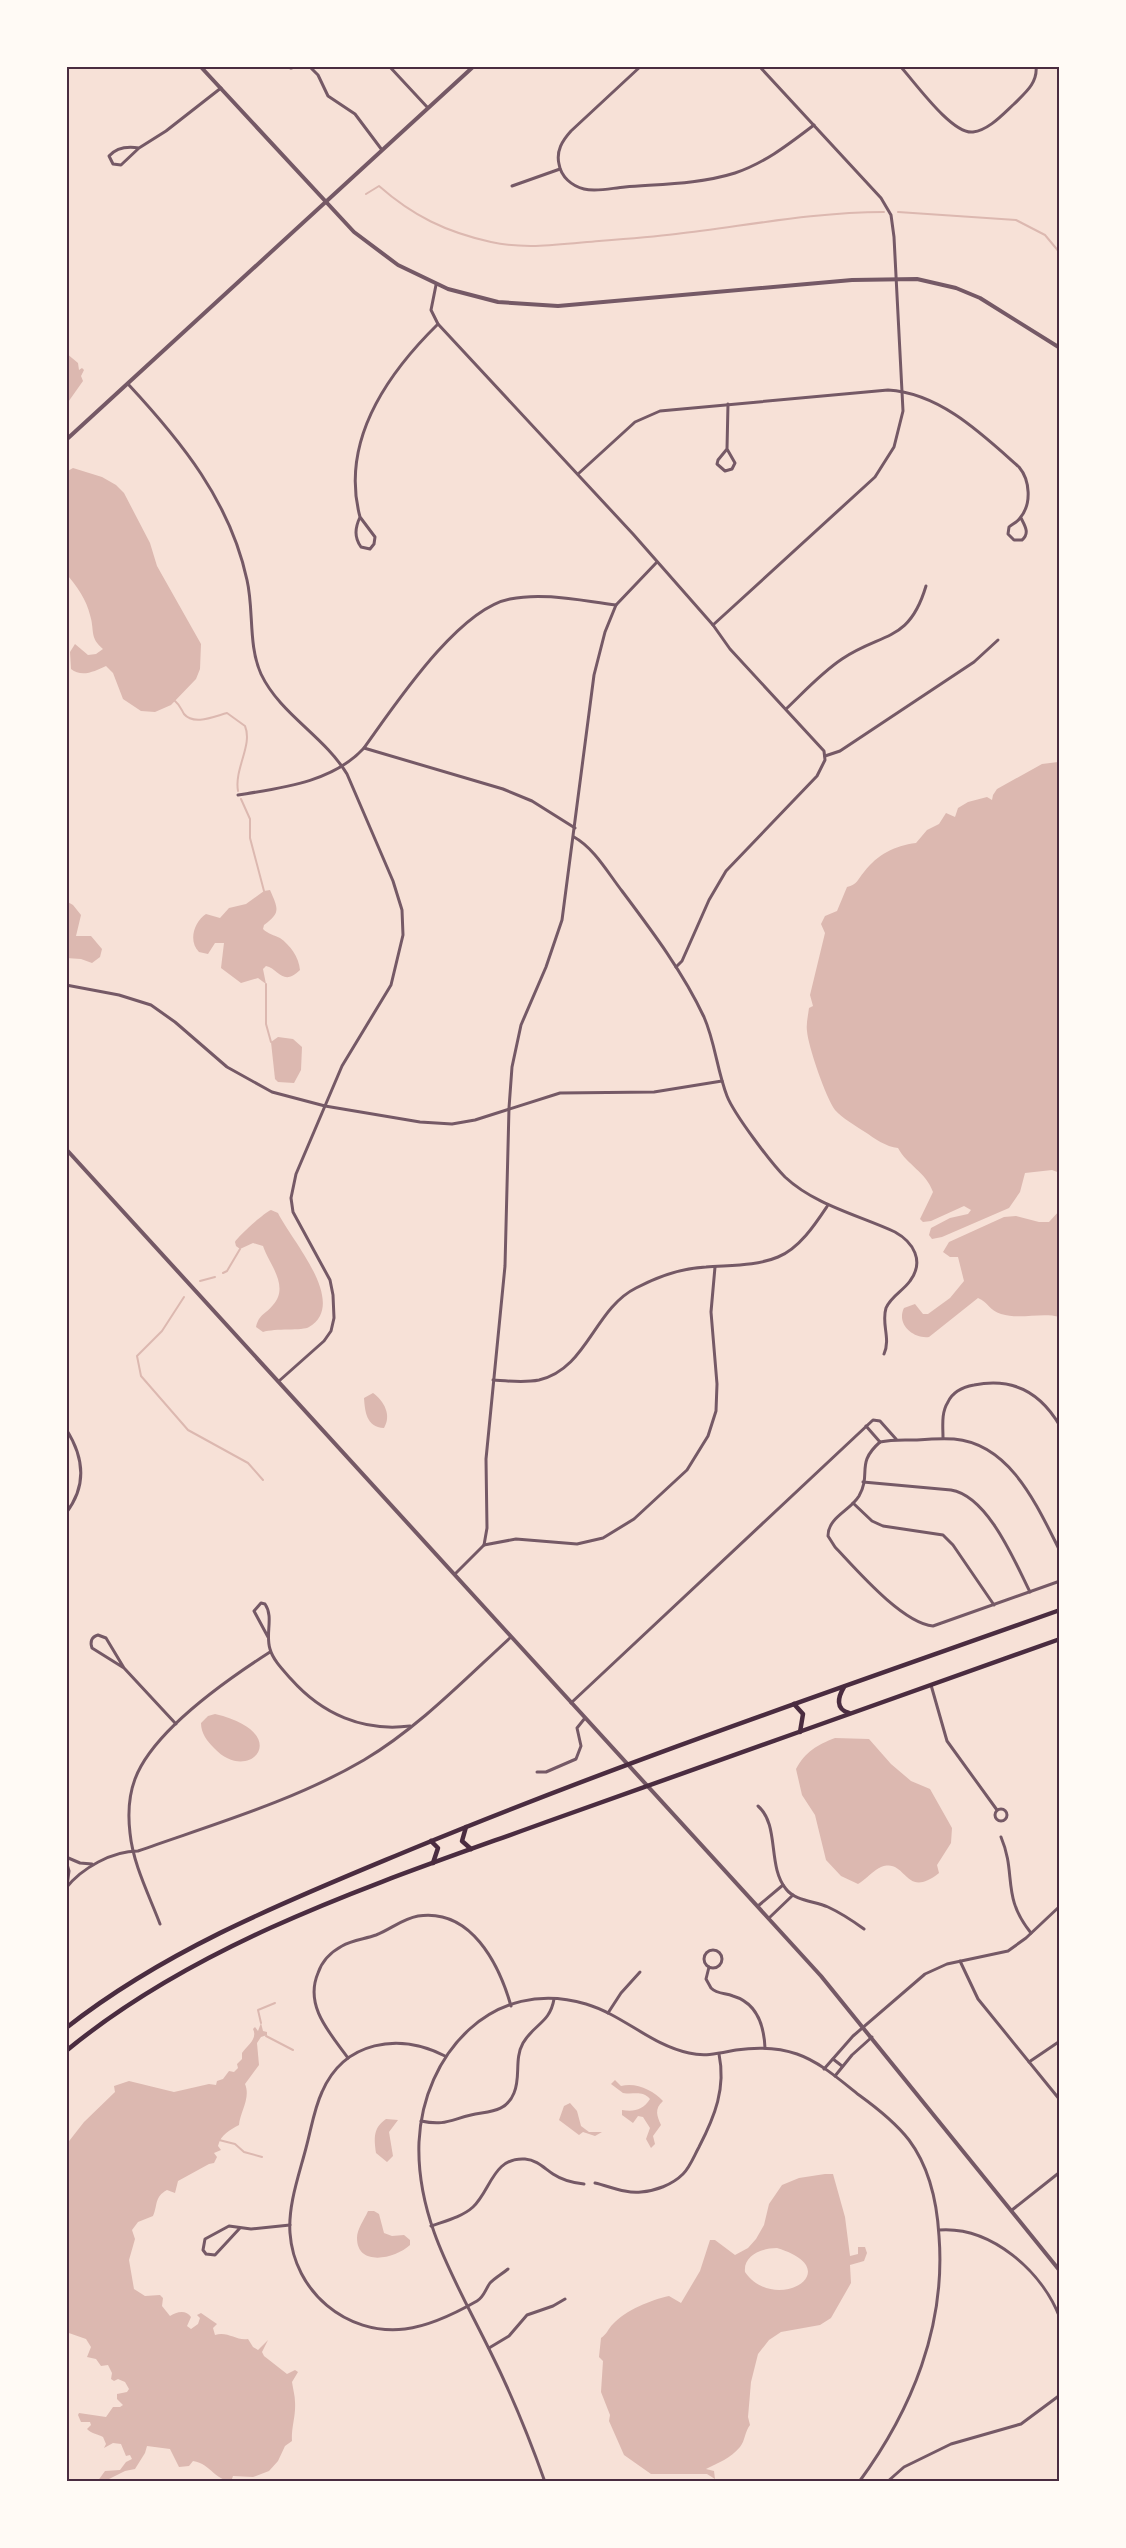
<svg xmlns="http://www.w3.org/2000/svg" width="1126" height="2548" font-family="'Fira Sans Condensed',sans-serif">
	<style>
		.water { fill: #dcb8b0; fill-rule: evenodd }
		.lines { fill: none; stroke-linecap: round; stroke-linejoin: round }
		.stream { stroke: #dcb8b0; stroke-width: 2 }
		.minor { stroke: #755966; stroke-width: 3 }
		.tertiary { stroke: #755966; stroke-width: 4 }
		.trunk { stroke: #4a2c40; stroke-width: 4.5 }
		.neatline { fill: none; stroke: #4a2c40; stroke-width: 2 }
	</style>
	<rect width="100%" height="100%" fill="#f7e1d7"/>
	<g class="water">
		<path d="M66 353 78 363 79 370 82 368 84 370 81 376 83 381 66 405Z"/>
		<path d="M73 468 102 477 116 485 124 493 150 543 157 566 201 644 200 669 196 679 171 705 155 712 141 711 123 699 113 673 106 666C95 671 82 678 71 669L70 652 75 644 88 655 96 654 103 649C89 637 95 631 90 615 87 601 76 584 66 574V472Z"/>
		<path d="M1060 756V1173L1052 1170 1025 1173 1020 1192 1009 1208 942 1237 932 1239 929 1235 931 1228 950 1218 968 1214 971 1210 964 1206 931 1221 923 1222 920 1219 933 1192C926 1172 907 1165 898 1148 886 1147 874 1138 865 1132 856 1126 842 1118 835 1110 826 1098 808 1046 807 1031 806 1024 808 1016 809 1008L813 1006 810 995 825 933 821 924 825 916 837 911 847 887C857 885 858 879 864 872 878 854 894 846 916 843L927 830 939 824 946 813 955 817 958 808 968 802 987 797 992 800 993 795 997 789 1042 764 1058 762Z"/>
		<path d="M270 890C279 910 280 913 264 925L263 929C268 934 274 935 280 938 290 945 299 957 300 970 283 987 279 969 266 966L263 969 266 984 258 978 241 983 221 968 224 943H215L208 954 199 952C188 941 194 922 206 914L220 918 229 908 246 904 264 891Z"/>
		<path d="M66 901 73 905 81 915 76 936H91L102 949 100 957 92 963 81 959 66 958Z"/>
		<path d="M278 1037 293 1039 302 1047 301 1070 294 1083 278 1082 275 1079 271 1042Z"/>
		<path d="M271 1210 278 1213C291 1240 349 1303 309 1327 303 1331 275 1328 263 1332L256 1327C259 1314 266 1314 273 1305 290 1286 269 1264 263 1246L253 1243 240 1249 236 1246 235 1242C237 1237 265 1212 271 1210Z"/>
		<path d="M1060 1210V1317C1040 1312 1021 1320 1001 1314 990 1311 988 1302 978 1298L929 1337C913 1339 896 1324 904 1308L915 1304 923 1314H928L950 1298 964 1281 958 1257H950L943 1252 949 1242 1004 1217 1016 1216 1039 1222H1049Z"/>
		<path d="M373 1393C384 1401 392 1415 384 1428 366 1427 365 1411 364 1398Z"/>
		<path d="M215 1714C296 1733 249 1786 214 1748 207 1741 201 1733 201 1723L208 1716Z"/>
		<path d="M835 1738 869 1739 891 1764 911 1781 930 1789 952 1828 951 1843 937 1865 939 1873C904 1901 907 1857 881 1867 875 1869 865 1880 858 1884L841 1876 826 1860 815 1815 802 1795 796 1769C806 1751 817 1745 835 1738Z"/>
		<path d="M261 2023 263 2031 267 2032V2035L261 2037 257 2043 259 2065 245 2084C251 2098 240 2112 239 2125 230 2130 221 2134 218 2146L221 2150 214 2153 217 2157 214 2163 209 2164 178 2181 175 2193 167 2190C154 2197 158 2205 153 2216L138 2222 132 2230 135 2239 129 2260 134 2289 145 2296 160 2295 163 2298 162 2306 170 2316C176 2312 186 2309 191 2317L187 2326 191 2329 198 2324 200 2318 197 2315 201 2313 217 2324 213 2328 215 2335C228 2331 236 2341 248 2339L253 2347 258 2350 268 2340 262 2352 264 2356 287 2374 295 2370 298 2372 292 2382C293 2389 295 2396 295 2402 296 2416 291 2428 292 2441L285 2446 278 2461 269 2471 253 2477 233 2476 232 2479 237 2482C214 2482 212 2464 193 2461L189 2466 179 2467 170 2449 147 2446 145 2453 135 2469 125 2471 103 2482H97L105 2471 120 2470 126 2462 132 2459 130 2455 126 2456 121 2444 113 2443 104 2448 106 2444 103 2437C98 2434 92 2434 87 2429L91 2425 90 2422H81L78 2415 79 2413 106 2417 113 2407H120L123 2405 117 2399V2394L127 2392 129 2389 125 2382 118 2379 114 2381 111 2379 112 2373 108 2365 101 2366 96 2359 87 2357 91 2347 86 2339 66 2332V2145L84 2122 115 2092 114 2086 129 2081 174 2092 209 2084 216 2085 217 2081 223 2079 229 2071 234 2072 238 2068 237 2064 242 2059V2053C247 2046 258 2039 253 2029L255 2027 258 2031Z"/>
		<path d="M615 2080 621 2086C636 2082 653 2090 663 2101 654 2109 657 2116 661 2125L653 2136 655 2144 651 2148 646 2139 650 2128 643 2117 638 2116 633 2123 622 2115V2110C634 2112 643 2110 650 2099 642 2090 634 2095 623 2093L611 2084Z"/>
		<path d="M570 2103 577 2111 581 2126 589 2132H602L595 2136 583 2132 579 2135 559 2120 564 2106Z"/>
		<path d="M386 2119 398 2120 389 2132 393 2156 387 2162 376 2153C374 2138 373 2128 386 2119Z"/>
		<path d="M825 2174H833L845 2217 850 2256 858 2254V2247H865L867 2253 864 2261 850 2265 851 2283 831 2318 820 2325 781 2332 769 2340 758 2354 751 2382 748 2417 750 2425C745 2431 745 2441 740 2447 731 2458 718 2463 706 2469L714 2471 715 2479 707 2474H651L624 2455 609 2421 610 2415 601 2392 603 2361 599 2357 601 2338C607 2334 608 2329 613 2324 626 2310 651 2300 669 2296L681 2303 700 2271 710 2240H715L735 2255 748 2248 756 2239 764 2225 769 2204 782 2185 799 2178ZM777 2248C850 2270 775 2315 745 2272 743 2255 763 2248 777 2248Z"/>
		<path d="M368 2211H374L379 2214 384 2233 392 2236 404 2235 410 2240V2245C395 2259 357 2267 357 2238 357 2229 364 2220 368 2211Z"/>
	</g>
	<g class="lines">
		<g class="stream">
			<path d="M366 194 379 186C413 216 446 232 491 242 525 250 564 244 599 241 625 239 651 237 676 234 745 226 814 212 884 212"/>
			<path d="M898 212 1016 220 1045 235 1060 253"/>
			<path d="M175 701C180 705 181 709 184 714 194 726 215 716 227 713L245 726C253 745 234 769 238 791"/>
			<path d="M241 799 250 819V838L264 891"/>
			<path d="M266 984V1024L271 1042"/>
			<path d="M223 1273 227 1271 240 1249"/>
			<path d="M200 1281 215 1277"/>
			<path d="M184 1297 162 1331 137 1356 141 1376 188 1430 248 1463 263 1480"/>
			<path d="M261 2023 258 2010 275 2003"/>
			<path d="M266 2036 293 2050"/>
			<path d="M219 2140 235 2144 244 2152 262 2157"/>
		</g>
		<g class="minor">
			<path d="M286 66 291 68 298 66"/>
			<path d="M309 66 318 75 328 96 355 114 382 150"/>
			<path d="M389 66 428 108"/>
			<path d="M641 66 571 131C562 141 556 151 559 164 561 177 572 186 584 189 597 192 612 188 625 187 662 184 700 184 735 173 765 163 789 144 814 125"/>
			<path d="M900 66C914 81 952 135 973 132 989 130 1003 114 1014 104 1025 93 1038 83 1036 66"/>
			<path d="M139 148C127 146 117 147 109 156L113 164 121 165 139 148 166 131 221 88"/>
			<path d="M512 186 560 169"/>
			<path d="M436 285 431 310 438 324 633 534 713 625 730 649 824 751 825 760 817 776 726 871 709 900 682 961 676 967"/>
			<path d="M128 384C181 441 230 501 247 580 254 610 248 645 261 674 280 714 324 736 347 774L393 881 402 910 403 935 391 985 342 1066 296 1174 291 1198 293 1212 330 1280 333 1295 334 1318 331 1331 324 1341 279 1381"/>
			<path d="M727 449 735 463 732 469 725 471 717 464 718 460 727 449 728 404"/>
			<path d="M578 474 635 422 660 411 888 390C940 393 982 434 1019 467 1030 480 1032 504 1020 518 1018 522 1012 524 1009 527L1008 534 1014 540H1022C1030 533 1025 526 1021 518"/>
			<path d="M360 517 375 537 374 544 370 549 361 547C354 537 355 528 360 517 340 442 387 374 438 324"/>
			<path d="M713 625 875 477 894 447 903 411 894 237 891 215 881 198 759 66"/>
			<path d="M786 709C804 692 821 673 842 659 882 632 909 643 926 586"/>
			<path d="M364 748 503 789 532 801 575 828"/>
			<path d="M825 756 840 751 974 662 998 640"/>
			<path d="M238 795C282 788 333 782 364 748 395 705 458 609 510 599 544 592 582 601 616 605"/>
			<path d="M574 837C594 848 608 873 622 891 652 931 683 972 704 1017 715 1042 717 1070 727 1096 734 1114 771 1163 785 1177 815 1205 858 1215 895 1232 913 1242 925 1261 910 1281 903 1291 891 1296 886 1308 881 1324 891 1338 884 1354"/>
			<path d="M66 985 119 995 151 1005 175 1022 227 1067 272 1092 325 1106 420 1122 452 1124 475 1120 560 1093 654 1092 722 1081"/>
			<path d="M493 1380C508 1381 524 1383 539 1380 587 1369 594 1309 636 1288 657 1277 682 1268 706 1267 729 1265 757 1266 778 1257 800 1248 816 1223 828 1205"/>
			<path d="M866 1426 880 1442"/>
			<path d="M66 1429C84 1457 87 1486 66 1513"/>
			<path d="M943 1438C943 1426 941 1413 948 1402 953 1391 963 1387 974 1385 1013 1377 1041 1393 1060 1426"/>
			<path d="M880 1442C855 1464 872 1473 859 1496 850 1511 828 1517 828 1536L835 1547C856 1569 902 1623 933 1626L1060 1581"/>
			<path d="M880 1442C893 1439 904 1440 917 1440 929 1439 941 1438 954 1439 1011 1444 1037 1506 1060 1551"/>
			<path d="M863 1482 951 1490C988 1496 1015 1562 1030 1592"/>
			<path d="M853 1503 872 1521 883 1526 943 1535 953 1545 994 1605"/>
			<path d="M484 1545 516 1539 577 1544 603 1538 634 1519 687 1470 708 1436 716 1411 717 1384 711 1312 715 1267"/>
			<path d="M455 1574 484 1545 487 1528 486 1459 505 1266 509 1108 512 1067 521 1025 546 967 562 920 594 675 605 632 616 605 657 562"/>
			<path d="M268 1637 254 1611 261 1603 265 1604C274 1617 265 1634 270 1649 273 1660 283 1670 291 1679 322 1714 363 1732 410 1726"/>
			<path d="M124 1668 92 1648C90 1642 91 1637 98 1635L106 1638 124 1668 176 1724"/>
			<path d="M931 1685 947 1741 997 1810"/>
			<path d="M571 1703 873 1420 880 1421 896 1439"/>
			<path d="M537 1772H546L576 1759 581 1746 577 1728 585 1718"/>
			<path d="M758 1806C780 1825 767 1866 786 1889 795 1901 815 1901 828 1907 841 1913 853 1921 864 1929"/>
			<circle cx="1001" cy="1815" r="6"/>
			<path d="M1001 1837C1017 1875 1001 1896 1031 1933"/>
			<path d="M66 1857 80 1863 92 1864"/>
			<path d="M66 1861 69 1871 67 1886"/>
			<path d="M66 1888C82 1868 112 1851 138 1851 214 1824 294 1801 364 1760 418 1728 465 1679 511 1637"/>
			<path d="M758 1906 783 1885"/>
			<path d="M769 1918 793 1895"/>
			<path d="M160 1924C149 1895 133 1864 130 1833 128 1816 129 1795 135 1779 153 1731 228 1679 270 1652"/>
			<circle cx="713" cy="1959" r="9"/>
			<path d="M960 1961 978 1999 1060 2100"/>
			<path d="M709 1967 706 1979 711 1988C717 1994 725 1993 733 1996 757 2003 764 2025 765 2048"/>
			<path d="M608 2013 621 1993 640 1972"/>
			<path d="M445 2056C399 2032 344 2041 322 2092 314 2109 311 2130 306 2148 299 2175 288 2205 290 2233 294 2291 346 2336 405 2329 429 2326 456 2313 477 2301 484 2297 485 2290 490 2283 495 2278 502 2274 508 2269"/>
			<path d="M348 2058C330 2033 304 2006 318 1973 322 1961 331 1952 342 1946 352 1940 365 1939 376 1935 391 1929 402 1919 418 1916 471 1908 499 1964 511 2006"/>
			<path d="M833 2059 842 2066"/>
			<path d="M1029 2062 1060 2041"/>
			<path d="M824 2069 853 2036 925 1974 947 1964 1008 1951 1026 1938 1060 1906"/>
			<path d="M835 2076 852 2055 872 2037"/>
			<path d="M421 2121C444 2126 450 2120 471 2115 488 2111 506 2113 514 2093 521 2077 514 2059 523 2043 534 2024 550 2023 554 1999"/>
			<path d="M595 2183C609 2186 626 2194 641 2192 655 2191 672 2185 683 2174 690 2167 694 2156 699 2147 715 2116 726 2088 719 2054"/>
			<path d="M1012 2210 1060 2172"/>
			<path d="M431 2226C445 2221 462 2217 473 2207 491 2190 493 2157 525 2159 537 2160 544 2168 553 2174 562 2180 574 2183 584 2184"/>
			<path d="M240 2228 215 2255 206 2254 203 2250 205 2239 229 2226 251 2229 290 2225"/>
			<path d="M939 2230C991 2226 1042 2271 1060 2318"/>
			<path d="M489 2348 509 2336 527 2315 553 2306 565 2299"/>
			<path d="M545 2482C529 2437 511 2393 490 2351 457 2283 416 2220 419 2142 423 2054 493 1976 586 2004 623 2015 651 2045 689 2053 706 2057 720 2053 736 2050 757 2047 777 2047 797 2054 820 2062 840 2080 859 2095 877 2108 895 2122 909 2140 930 2168 937 2202 939 2236 946 2326 912 2410 859 2482"/>
			<path d="M887 2482 904 2467 951 2444 1021 2424 1060 2395"/>
		</g>
		<g class="tertiary">
			<path d="M200 66 354 232 398 265 448 289 498 302 558 306 852 280 917 279 956 288 980 298 1060 348"/>
			<path d="M66 440 474 66"/>
			<path d="M66 1149 821 1976 1060 2271"/>
		</g>
		<g class="trunk">
			<path d="M844 1687C838 1697 835 1709 849 1713"/>
			<path d="M794 1704 803 1714 800 1732"/>
			<path d="M466 1827 462 1841 471 1849"/>
			<path d="M431 1841 438 1848 433 1863"/>
			<path d="M66 2028C169 1947 292 1899 412 1849 625 1761 843 1687 1060 1610"/>
			<path d="M66 2051C203 1938 384 1881 549 1821 719 1760 890 1700 1060 1639"/>
		</g>
	</g>
	<rect width="1126" height="2548" fill="none" stroke="#fffaf5" stroke-width="135"/>
	<rect x="68" y="68" width="990" height="2412" class="neatline"/>
</svg>
